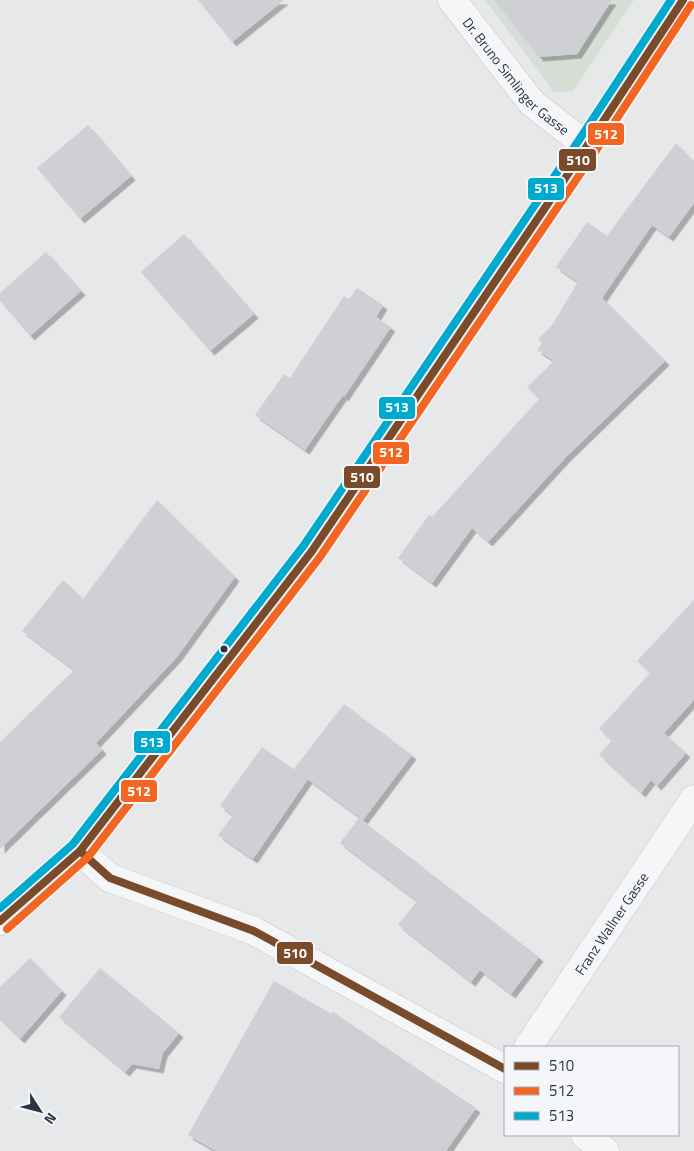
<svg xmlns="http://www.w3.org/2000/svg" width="694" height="1151" font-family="'Titillium Web',sans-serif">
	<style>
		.green { fill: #d6ded6 }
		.building { fill: #ced0d3; filter: url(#shadow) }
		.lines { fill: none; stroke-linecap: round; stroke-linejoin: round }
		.minor-casing { stroke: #c4c6c8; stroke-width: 29 }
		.major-casing { stroke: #c2c5c8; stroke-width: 29 }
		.minor { stroke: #f5f6f7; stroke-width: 28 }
		.major { stroke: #f8f8f8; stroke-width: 28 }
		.bus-1-casing { stroke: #f4f6f9; stroke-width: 11 }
		.bus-2-casing { stroke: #f4f6f9; stroke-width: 11 }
		.bus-3-casing { stroke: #f4f6f9; stroke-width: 11 }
		.bus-1 { stroke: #7a4b2a; stroke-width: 8 }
		.bus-2 { stroke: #f26522; stroke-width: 8 }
		.bus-3 { stroke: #00a9ce; stroke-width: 8 }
		.bus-dot { fill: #2b3445; stroke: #f4f6f9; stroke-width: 2 }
		.labels { text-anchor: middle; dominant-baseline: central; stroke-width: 4.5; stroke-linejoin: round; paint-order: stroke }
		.street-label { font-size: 14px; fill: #2b3445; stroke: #f4f6f9 }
		.line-badge { stroke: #f4f6f9; stroke-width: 2 }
		.badge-label { font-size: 14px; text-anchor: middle; font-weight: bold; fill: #fff }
	</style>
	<defs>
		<filter id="shadow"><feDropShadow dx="4.5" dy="4.5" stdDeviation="0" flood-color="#0004"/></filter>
	</defs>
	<rect width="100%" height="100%" fill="#e6e8ea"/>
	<path class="green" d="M485 0H494L539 57 577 54 612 0H634L573 91 554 92Z"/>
	<g class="building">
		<path d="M198 0H284L232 42Z"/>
		<path d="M494 0H612L577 54 539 57Z"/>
		<path d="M88 125 131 176 80 219 37 168Z"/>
		<path d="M676 143 694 162V203L669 237 652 225 602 298 665 361 565 458 488 542 472 528 432 583 398 558 429 515 432 517 539 399 527 387 554 361 537 350 542 343 538 339 552 325 578 282 556 267 587 222 607 236Z"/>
		<path d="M184 234 254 314 210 351 141 272Z"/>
		<path d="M46 252 81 291 30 336 0 301V293Z"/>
		<path d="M357 288 383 305 376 317 391 327 344 397 343 395 305 450 255 415 284 374 290 378 344 296 349 299Z"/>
		<path d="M157 500 235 577 177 657 96 743 102 750 0 849V742L74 670 22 631 63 580 83 599Z"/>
		<path d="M694 600V700L664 733 686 753 657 786 651 780 641 793 599 755 612 740 599 729 650 673 637 661Z"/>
		<path d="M344 704 412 755 363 820 294 769Z"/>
		<path d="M262 747 308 779 253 859 218 835 233 815 220 806Z"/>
		<path d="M359 818 539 957 511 994 480 970 471 982 398 925 417 901 340 843Z"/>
		<path d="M30 958 62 991 20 1039 0 1020V987Z"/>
		<path d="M100 968 179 1033 163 1053 159 1069 132 1064 125 1072 59 1017Z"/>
		<path d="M274 981 332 1014 333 1012 476 1108 446 1151H216L188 1135Z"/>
	</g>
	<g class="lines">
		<defs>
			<g id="minor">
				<path id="s1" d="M452 0 532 103 587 146"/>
				<path d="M80 851 110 878 254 931 505 1069"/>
				<path id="s2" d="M528 1047 694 799"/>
				<path d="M585 1135 605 1151"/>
			</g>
			<path id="major" d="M0 921 80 851 312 551 587 146 683 0"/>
		</defs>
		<use href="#minor" class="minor-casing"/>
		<use href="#major" class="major-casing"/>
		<use href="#minor" class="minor"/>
		<use href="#major" class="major"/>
		<defs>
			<g id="bus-1">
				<path d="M80 851 110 878 254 931 505 1069"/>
				<path d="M0 921 80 851 312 551 587 146 683 0"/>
			</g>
			<path id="bus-2" d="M7 929 88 857 320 557 595 152 691 5"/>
			<path id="bus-3" d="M0 908 73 844 304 545 579 140 671 0"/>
		</defs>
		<use href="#bus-1" class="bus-1-casing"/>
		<use href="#bus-2" class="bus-2-casing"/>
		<use href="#bus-3" class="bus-3-casing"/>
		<use href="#bus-1" class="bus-1"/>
		<use href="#bus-2" class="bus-2"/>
		<use href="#bus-3" class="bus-3"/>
	</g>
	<circle class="bus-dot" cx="224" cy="649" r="4.5"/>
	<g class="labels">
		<g class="street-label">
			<text stroke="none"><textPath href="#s1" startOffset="100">Dr. Bruno Simlinger Gasse</textPath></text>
			<text stroke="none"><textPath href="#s2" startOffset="149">Franz Wallner Gasse</textPath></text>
		</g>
	</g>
	<g class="line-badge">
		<rect x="587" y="122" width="38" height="24" rx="5" fill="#f26522"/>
		<rect x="558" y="148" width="39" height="24" rx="5" fill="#7a4b2a"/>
		<rect x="527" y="177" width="38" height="24" rx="5" fill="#00a9ce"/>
		<rect x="378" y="396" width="38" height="24" rx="5" fill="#00a9ce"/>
		<rect x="372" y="441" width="38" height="24" rx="5" fill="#f26522"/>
		<rect x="343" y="465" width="38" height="24" rx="5" fill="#7a4b2a"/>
		<rect x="133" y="730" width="38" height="24" rx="5" fill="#00a9ce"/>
		<rect x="120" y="779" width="38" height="24" rx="5" fill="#f26522"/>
		<rect x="276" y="941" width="38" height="24" rx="5" fill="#7a4b2a"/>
	</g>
	<g class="badge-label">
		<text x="606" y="139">512</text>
		<text x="578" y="165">510</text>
		<text x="546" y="193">513</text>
		<text x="397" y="412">513</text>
		<text x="391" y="457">512</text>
		<text x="362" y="482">510</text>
		<text x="152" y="747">513</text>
		<text x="139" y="796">512</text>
		<text x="295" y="958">510</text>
	</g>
	<rect x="504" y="1046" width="175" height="90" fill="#f4f6f9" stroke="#a4a8b1"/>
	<rect x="514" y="1062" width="25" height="8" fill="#7a4b2a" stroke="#a4a8b1"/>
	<text x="549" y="1071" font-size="15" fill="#2b3445">510</text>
	<rect x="514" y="1087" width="25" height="8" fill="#f26522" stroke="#a4a8b1"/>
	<text x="549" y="1096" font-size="15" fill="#2b3445">512</text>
	<rect x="514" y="1112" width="25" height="8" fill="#00a9ce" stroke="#a4a8b1"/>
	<text x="549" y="1121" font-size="15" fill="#2b3445">513</text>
	<g transform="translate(40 1111) rotate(126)" stroke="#f4f6f9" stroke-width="4" paint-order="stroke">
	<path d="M0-4L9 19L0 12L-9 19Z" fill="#2b3445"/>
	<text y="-8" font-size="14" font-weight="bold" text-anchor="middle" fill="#2b3445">N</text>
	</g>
</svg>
